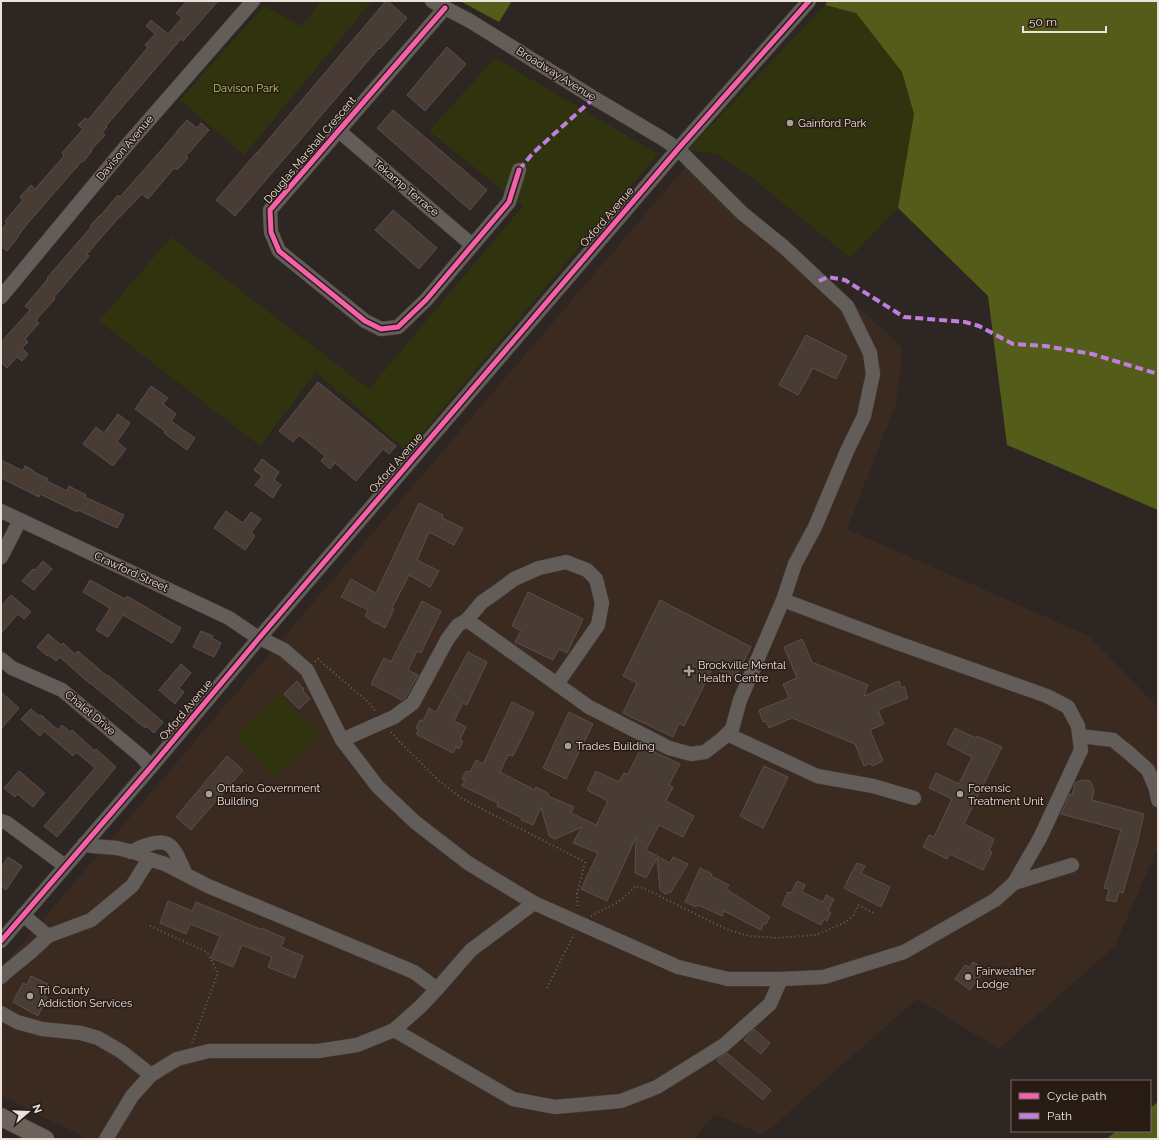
<svg xmlns="http://www.w3.org/2000/svg" width="1159" height="1140" font-family="Raleway,sans-serif">
	<style>
		.built { fill: #3b2a20 }
		.green { fill: #30340e }
		.forest { fill: #535c18 }
		.building { fill: #483c34; stroke: #57504d }
		.lines { fill: none; stroke-linecap: round; stroke-linejoin: round }
		.minor-casing { stroke: #48413e; stroke-width: 15 }
		.major-casing { stroke: #48413e; stroke-width: 19 }
		.path { stroke: #67625f; stroke-width: 2; stroke-dasharray: 1 3; stroke-linecap: butt }
		.minor { stroke: #635d5a; stroke-width: 14 }
		.major { stroke: #6d615b; stroke-width: 18 }
		.quiet { stroke: #c07fdc; stroke-width: 4; stroke-dasharray: 8 4; stroke-linecap: butt }
		.cycleway-casing { stroke: #281b14; stroke-width: 8 }
		.cycleway { stroke: #f560ab; stroke-width: 5 }
		.poi-dot { fill: #a8a09c; stroke: #281b14; stroke-width: 1.5 }
		.labels { text-anchor: middle; dominant-baseline: central; stroke-width: 3; stroke-linejoin: round; paint-order: stroke }
		.street-label { font-size: 11px; fill: #ebe2dd; stroke: #281b14 }
		.park-label { font-size: 11px; fill: #bcce68; stroke: #281b14 }
		.poi-label { font-size: 11px; fill: #ebe2dd; stroke: #281b14; text-anchor: start }
	</style>
	<rect width="100%" height="100%" fill="#2d2622"/>
	<path class="built" d="M694 157 903 348 896 404 847 529 1089 636 1158 707V847L1115 946 999 1049 917 999 763 1135 715 1114 694 1139H88L1 1096V968Z"/>
	<g class="green">
		<path d="M321 1H372L244 155 180 100 264 6 302 26Z"/>
		<path d="M825 5 856 13 902 72 914 114 898 208 850 258 750 176 717 154 688 150Z"/>
		<path d="M495 58 658 154 407 451 316 372 260 446 99 321 171 237 369 389 523 206 429 131Z"/>
		<path d="M279 694 319 735 275 778 235 737Z"/>
	</g>
	<g class="forest">
		<path d="M460 1H512L499 22Z"/>
		<path d="M828 1H1158V510L1007 445 988 296 898 208 914 114 902 72 856 13 825 5Z"/>
		<path d="M1158 1102V1139H1106L1117 1131H1150V1108Z"/>
	</g>
	<g class="building">
		<path d="M187 1H218L183 41 181 39 106 126 107 127 102 133 105 135 91 150 92 151 83 162 82 161 28 223 18 236V237L7 251 1 246V230L7 223 5 221 23 200 20 197 31 185 35 189 64 156 62 153 83 129 78 125 85 118 88 120 148 47 145 45 155 34 146 26 151 20 168 34 182 18 176 13Z"/>
		<path d="M386 1H388L407 18 380 49 379 48 235 216 216 200 257 152V153Z"/>
		<path d="M447 47 466 64 425 111 407 95Z"/>
		<path d="M393 110 487 190 470 210 377 128Z"/>
		<path d="M187 120 197 128 201 123 209 130 186 156 188 158 177 170 174 168 148 199 142 194 114 223 87 254 89 256 54 297 55 299 36 320 39 323 25 339 28 342 22 348 28 354 22 361 17 357 7 368 1 362V342L30 310 25 306 48 279 47 278 91 227 90 226 99 216H100L118 195 120 197 177 132V131Z"/>
		<path d="M393 210 437 248 419 269 375 230Z"/>
		<path d="M806 335 847 356 836 379 813 368 798 395 779 385Z"/>
		<path d="M318 382 396 446 389 454 383 449 356 481 335 463 330 469 321 461 325 456 299 435 293 442 279 431Z"/>
		<path d="M151 386 168 398 163 404 176 414 171 421 195 438 187 450 164 433 165 431 135 409Z"/>
		<path d="M118 414 130 423 117 442 126 449 113 466 83 444 96 427 104 433Z"/>
		<path d="M262 459 279 472 274 480 281 485 273 498 255 485 262 476 254 470Z"/>
		<path d="M1 460 23 471 25 466 34 471V472L48 479 47 481 67 491 69 486 86 495 85 497 124 515 117 528 78 510 77 512 40 494 39 497 1 478Z"/>
		<path d="M419 503 443 515 442 518 463 528 454 545 429 532 417 560 439 571 430 587 409 575 392 608 394 609 385 628 377 623 376 624 365 616 368 610 341 597 351 579 376 593Z"/>
		<path d="M226 511 243 523 251 512 261 519 251 533 255 536 245 550 214 528Z"/>
		<path d="M43 561 52 569 34 590 22 581 33 569 35 570Z"/>
		<path d="M90 580 125 599 127 596 181 628 172 643 123 615 108 637 96 630 110 608 83 592Z"/>
		<path d="M528 592 583 619 567 653 559 649 553 660 515 642 521 631 512 626Z"/>
		<path d="M11 595 31 612 24 619 18 614 1 633V606Z"/>
		<path d="M660 600 751 647 735 678 713 667 684 726 679 723 673 737 623 713 637 683 623 676Z"/>
		<path d="M422 601 441 611 421 653 417 651 408 670 418 675 406 697 402 700 371 684 384 658 391 662Z"/>
		<path d="M201 631 213 636 212 638 221 643 214 657 193 647Z"/>
		<path d="M48 634 61 645 63 643 75 654 78 651 107 676 108 675 163 722 154 733 146 726 145 728 90 683V684L60 657 56 661 48 655 47 656 37 647Z"/>
		<path d="M802 639 812 662 868 685 864 696 899 681 901 688 904 686 908 698 878 710 884 724 870 730 883 761 872 766 871 763 864 766 855 744 792 718 769 728 766 721 763 722 759 710 789 698 783 684 797 678 784 647Z"/>
		<path d="M468 652 487 662 467 705 463 703 454 721 466 727 460 739 463 741 459 749 456 747 453 753 416 734 419 729 416 728 420 720 423 721 429 708 436 712Z"/>
		<path d="M181 664 191 673 179 688 184 692 175 704 159 690Z"/>
		<path d="M297 681 304 689 303 691 310 699 299 709 284 694Z"/>
		<path d="M1 692 19 708 1 729Z"/>
		<path d="M512 702 534 713 513 756 508 755 500 772 535 790 536 787 549 794 548 796 574 807 571 813 596 825 608 801 587 790 596 771 619 782 624 773 628 774 642 746 680 764 669 785 673 787 666 801 694 816 683 837 659 825 646 850 670 863 673 857 688 864 671 892 665 894 660 890 657 858 646 878 635 873 636 837 607 901 581 889 598 853 573 843 582 827 555 839 549 836 541 807 533 825 521 820 522 818 497 806 498 803 462 786 465 780 462 779 466 771 470 772 476 760 483 764Z"/>
		<path d="M31 709 39 716 41 715 58 730 62 725 70 732 72 730 95 751 96 749 116 767 57 837 44 826 95 768 76 752 73 756 44 731 40 736 21 719Z"/>
		<path d="M569 712 593 724 566 779 543 768Z"/>
		<path d="M955 728 976 738 977 736 1002 747 964 824 994 839 989 851 992 852 983 870 950 854 947 859 923 847 929 835 934 837 952 799 929 788 936 773 959 784 972 757 947 744Z"/>
		<path d="M227 756 243 770 191 830 176 817Z"/>
		<path d="M764 766 788 777 763 828 740 816Z"/>
		<path d="M19 771 45 793 33 807 17 794 15 797 4 788Z"/>
		<path d="M1082 780 1090 781 1094 790 1092 800 1144 814 1137 844 1123 893 1119 892 1116 902 1106 900 1109 889 1104 888 1121 830 1061 814 1070 794 1072 795 1075 783Z"/>
		<path d="M8 857 22 866 6 890 1 886V868Z"/>
		<path d="M857 863 865 866 861 873 890 887 881 907 844 888 847 883H846Z"/>
		<path d="M700 868 712 874 711 876 729 885 726 889 770 917 766 924H763L761 930 724 911 722 916 698 905 696 907 685 902Z"/>
		<path d="M797 881 805 885 802 892 823 902 826 895 834 899 828 911 831 913 827 921 824 919 821 925 782 905 788 892 791 893Z"/>
		<path d="M168 901 192 911 196 902 260 929 261 928 285 938 281 947 303 956 295 978 268 967 272 957 242 945 233 967 211 958 220 936 190 924 186 934 160 923Z"/>
		<path d="M973 962 981 967 977 972 981 975 970 990 955 979 965 965 969 967Z"/>
		<path d="M31 976 48 984 42 994 47 997 38 1016 13 1002 23 983 27 985Z"/>
		<path d="M754 1029 770 1043 761 1054 744 1040Z"/>
		<path d="M727 1053 771 1090 763 1100 717 1061 720 1057Z"/>
	</g>
	<g class="lines">
		<defs>
			<g id="minor">
				<path d="M445 8 270 210 271 232 279 251 365 321 381 329 398 327 426 300 509 202 519 170"/>
				<path d="M339 131 472 245"/>
				<path d="M1 297 128 144 253 1"/>
				<path d="M1 511 229 618 254 635 284 650 307 670 342 740 378 787 415 822 468 863 534 903 678 967 728 979H781L824 977 904 952 995 900 1014 883 1040 838 1081 750 1078 726 1068 707 1047 696 892 641 783 600"/>
				<path d="M1 557 20 520"/>
				<path d="M467 620 482 602 498 591 514 579 539 568 566 562 587 570 596 579 602 603 598 625 557 684"/>
				<path d="M1 659 12 668 62 690 142 757 151 767"/>
				<path d="M727 734 817 776 873 786 914 798"/>
				<path d="M1080 736 1113 740 1129 753 1148 770 1156 789 1158 800"/>
				<path d="M342 740 394 717 413 703 447 640 458 625 467 620 589 707 669 748 691 754 705 752 722 739 732 729 740 700 783 600 795 564 815 527 847 451 864 416 873 374 870 353 847 306 784 247 742 213 678 149 660 137 594 98 470 21 432 1"/>
				<path d="M1 821 7 823 65 866"/>
				<path d="M84 844 92 846 117 848 137 853 149 859 165 864 208 886 414 972 437 989"/>
				<path d="M131 852C140 847 160 838 169 845 176 849 182 867 186 874"/>
				<path d="M1014 883 1072 865"/>
				<path d="M23 915 48 936"/>
				<path d="M1 941 151 767 260 637 678 149 809 1"/>
				<path d="M1 977 5 973 32 951 48 936 91 920 132 886 149 859"/>
				<path d="M1 1013 17 1022 42 1029 81 1033 98 1038 122 1052 151 1075"/>
				<path d="M394 1030 513 1099 555 1107 621 1101 657 1087 724 1045 770 1004 781 979"/>
				<path d="M106 1139 132 1096 151 1075 177 1059 209 1051H318L357 1045 394 1030 421 1006 437 989 471 950 534 903"/>
			</g>
			<path id="major" d="M1 1117 45 1139"/>
		</defs>
		<use href="#minor" class="minor-casing"/>
		<use href="#major" class="major-casing"/>
		<g class="path">
			<path d="M315 662 318 659 368 702 376 712"/>
			<path d="M391 732 399 741 438 780 461 798 585 862 577 894 578 909"/>
			<path d="M591 916 618 902 628 894 636 886 643 888 726 929 749 936 777 938 816 935 846 922 855 914 858 905 876 914"/>
			<path d="M150 926 207 952 218 973 192 1043"/>
			<path d="M547 988 574 934"/>
		</g>
		<use href="#minor" class="minor"/>
		<use href="#major" class="major"/>
		<g class="quiet">
			<path d="M519 170 533 153 594 98"/>
			<path d="M819 281 828 277 845 280 904 317 965 322 979 326 1013 344 1045 346 1092 354 1158 374"/>
		</g>
		<defs>
			<g id="cycleway">
				<path d="M445 8 270 210 271 232 279 251 365 321 381 329 398 327 426 300 509 202 519 170"/>
				<path d="M1 941 151 767 260 637 678 149 809 1"/>
			</g>
		</defs>
		<use href="#cycleway" class="cycleway-casing"/>
		<use href="#cycleway" class="cycleway"/>
	</g>
	<g class="poi-dot">
		<circle cx="790" cy="123" r="4"/>
		<path d="M687 665h4v4h4v4h-4v4h-4v-4h-4v-4h4z"/>
		<circle cx="568" cy="746" r="4"/>
		<circle cx="209" cy="794" r="4"/>
		<circle cx="960" cy="794" r="4"/>
		<circle cx="968" cy="977" r="4"/>
		<circle cx="30" cy="996" r="4"/>
	</g>
	<g class="labels">
		<g class="street-label">
			<text transform="translate(556 74) rotate(32)">Broadway Avenue</text>
			<text transform="translate(125 148) rotate(-50)">Davison Avenue</text>
			<text transform="translate(310 150) rotate(-50)">Douglas Marshall Crescent</text>
			<text transform="translate(406 188) rotate(40)">Tekamp Terrace</text>
			<text transform="translate(607 217) rotate(-49)">Oxford Avenue</text>
			<text transform="translate(396 463) rotate(-49)">Oxford Avenue</text>
			<text transform="translate(131 572) rotate(25)">Crawford Street</text>
			<text transform="translate(186 710) rotate(-50)">Oxford Avenue</text>
			<text transform="translate(90 713) rotate(40)">Chalet Drive</text>
		</g>
		<g class="park-label">
			<text x="246" y="88">Davison Park</text>
		</g>
		<g class="poi-label">
			<text x="798" y="123">Gainford Park</text>
			<text x="698" y="665">Brockville Mental<tspan x="698" dy="13">Health Centre</tspan></text>
			<text x="576" y="746">Trades Building</text>
			<text x="217" y="788">Ontario Government<tspan x="217" dy="13">Building</tspan></text>
			<text x="968" y="788">Forensic<tspan x="968" dy="13">Treatment Unit</tspan></text>
			<text x="976" y="971">Fairweather<tspan x="976" dy="13">Lodge</tspan></text>
			<text x="38" y="990">Tri County<tspan x="38" dy="13">Addiction Services</tspan></text>
		</g>
	</g>
	<rect width="1159" height="1140" fill="none" stroke="#ebe2dd" stroke-width="4"/>
	<rect x="1011" y="1080" width="140" height="52" fill="#281b14" stroke="#766b64"/>
	<rect x="1019" y="1093" width="20" height="6" fill="#f560ab" stroke="#766b64"/>
	<text x="1047" y="1100" font-size="12" fill="#ebe2dd">Cycle path</text>
	<rect x="1019" y="1113" width="20" height="6" fill="#c07fdc" stroke="#766b64"/>
	<text x="1047" y="1120" font-size="12" fill="#ebe2dd">Path</text>
	<g transform="translate(28 1112) rotate(71)" stroke="#281b14" stroke-width="3" paint-order="stroke">
	<path d="M0-3L7 15L0 10L-7 15Z" fill="#ebe2dd"/>
	<text y="-6" font-size="11" font-weight="bold" text-anchor="middle" fill="#ebe2dd">N</text>
	</g>
	<path d="M1023 26v6h83v-6" fill="none" stroke="#ebe2dd" stroke-width="2"/>
	<text x="1029" y="26" font-size="12" fill="#ebe2dd" stroke="#281b14" stroke-width="3" paint-order="stroke">50 m</text>
</svg>
